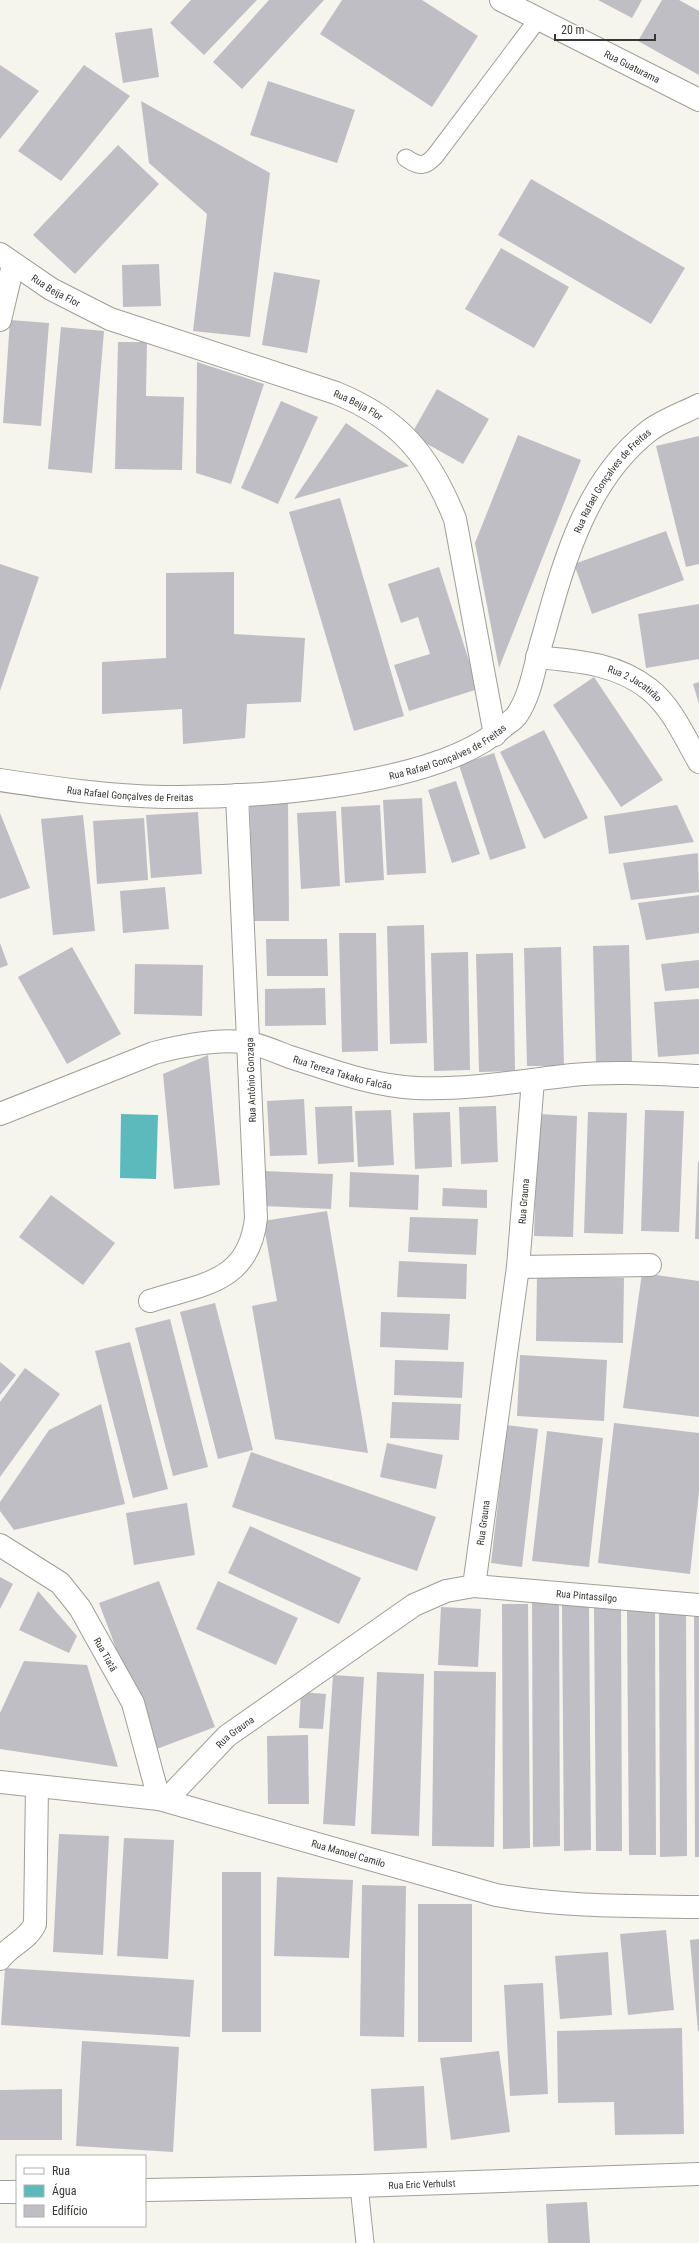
<svg xmlns="http://www.w3.org/2000/svg" width="699" height="2243" font-family="'Roboto Condensed',sans-serif">
	<style>
		.water { fill: #5cbabc }
		.building { fill: #c0bec5 }
		.lines { fill: none; stroke-linecap: round; stroke-linejoin: round }
		.lane-casing { stroke: #9f9e98; stroke-width: 19 }
		.street-casing { stroke: #9f9e98; stroke-width: 24 }
		.lane { stroke: #fff; stroke-width: 17 }
		.street { stroke: #fff; stroke-width: 22 }
		.labels { text-anchor: middle; dominant-baseline: central; stroke-width: 3.5; stroke-linejoin: round; paint-order: stroke }
		.street-label { font-size: 10px; fill: #373734; stroke: #fff }
	</style>
	<rect width="100%" height="100%" fill="#f5f4ed"/>
	<path class="water" d="M121 1114 158 1115 156 1179 120 1178Z"/>
	<g class="building">
		<path d="M191 0H257L204 55 170 23Z"/>
		<path d="M269 0H324L242 89 213 62Z"/>
		<path d="M342 0H422L478 36 432 107 320 34Z"/>
		<path d="M598 0H642L632 18Z"/>
		<path d="M662 0H679L699 11V75L638 41Z"/>
		<path d="M152 28 159 77 123 83 115 33Z"/>
		<path d="M0 65 39 91 0 139Z"/>
		<path d="M84 65 130 96 61 181 18 151Z"/>
		<path d="M268 81 355 110 337 163 250 135Z"/>
		<path d="M141 101 270 173 250 337 193 331 207 214 149 163Z"/>
		<path d="M118 145 159 184 75 274 33 235Z"/>
		<path d="M531 179 685 268 651 324 498 235Z"/>
		<path d="M501 248 569 287 534 348 465 309Z"/>
		<path d="M159 264 161 306 123 307 122 265Z"/>
		<path d="M274 272 320 280 307 353 262 345Z"/>
		<path d="M10 320 49 323 41 426 3 423Z"/>
		<path d="M61 327 104 331 92 473 48 469Z"/>
		<path d="M118 342H147L146 396 184 397 182 470 115 469Z"/>
		<path d="M197 362 264 384 231 484 196 473Z"/>
		<path d="M437 389 489 419 463 464 411 435Z"/>
		<path d="M281 401 318 417 278 504 241 488Z"/>
		<path d="M346 423 409 466 294 499Z"/>
		<path d="M518 435 581 460 499 668 475 543Z"/>
		<path d="M699 436V564L686 567 656 446Z"/>
		<path d="M340 498 404 716 354 731 289 512Z"/>
		<path d="M666 531 684 580 592 614 574 564Z"/>
		<path d="M0 564 39 577 0 691Z"/>
		<path d="M439 567 478 689 409 711 394 665 430 654 418 617 401 623 388 584Z"/>
		<path d="M234 572V634L305 638 301 702 247 704 245 738 183 744 182 709 102 714V662L166 658V573Z"/>
		<path d="M699 604V659L646 668 638 614Z"/>
		<path d="M594 677 663 780 621 807 553 705Z"/>
		<path d="M699 682V704L693 684Z"/>
		<path d="M544 730 588 818 544 839 500 752Z"/>
		<path d="M494 753 526 848 490 860 459 765Z"/>
		<path d="M456 781 480 854 452 863 428 790Z"/>
		<path d="M422 798 426 873 387 875 383 800Z"/>
		<path d="M288 799 289 921H251L250 800Z"/>
		<path d="M380 805 384 880 345 883 341 807Z"/>
		<path d="M677 805 694 842 609 854 604 816Z"/>
		<path d="M336 811 340 886 301 889 297 813Z"/>
		<path d="M198 812 202 874 151 878 146 815Z"/>
		<path d="M0 813 30 888 0 899Z"/>
		<path d="M83 815 95 931 53 935 41 819Z"/>
		<path d="M144 818 148 880 97 884 93 821Z"/>
		<path d="M698 853 699 892 631 900 623 863Z"/>
		<path d="M165 887 169 929 123 933 120 891Z"/>
		<path d="M699 895V933L646 940 638 903Z"/>
		<path d="M424 925 427 1043 390 1044 387 926Z"/>
		<path d="M339 933H376L378 1051 342 1052Z"/>
		<path d="M266 939H327L328 976H267Z"/>
		<path d="M0 943 8 965 0 968Z"/>
		<path d="M629 945 632 1063 596 1064 593 946Z"/>
		<path d="M72 947 121 1034 67 1064 18 977Z"/>
		<path d="M561 947 564 1066H527L524 948Z"/>
		<path d="M468 952 470 1070 434 1071 431 953Z"/>
		<path d="M513 953 515 1071 479 1072 476 954Z"/>
		<path d="M699 960V988L665 991 661 964Z"/>
		<path d="M135 964 203 965 202 1016 134 1014Z"/>
		<path d="M325 988 326 1025 265 1026V989Z"/>
		<path d="M699 999V1054L658 1057 654 1002Z"/>
		<path d="M208 1055 220 1185 174 1189 163 1074Z"/>
		<path d="M304 1099 307 1155 270 1156 267 1101Z"/>
		<path d="M352 1106 354 1162 318 1164 315 1107Z"/>
		<path d="M496 1106 498 1162 461 1164 459 1107Z"/>
		<path d="M391 1110 394 1165 358 1167 355 1111Z"/>
		<path d="M645 1110 684 1111 679 1232 641 1231Z"/>
		<path d="M450 1112 452 1167 415 1169 413 1113Z"/>
		<path d="M588 1112 627 1113 623 1234 584 1233Z"/>
		<path d="M538 1114 577 1116 573 1237 534 1236Z"/>
		<path d="M698 1162H699V1239H695Z"/>
		<path d="M264 1171 333 1174 331 1209 263 1206Z"/>
		<path d="M350 1172 419 1175 418 1210 349 1207Z"/>
		<path d="M443 1188 487 1190V1208L442 1206Z"/>
		<path d="M51 1195 115 1243 83 1285 19 1237Z"/>
		<path d="M327 1211 368 1453 275 1439 252 1306 277 1301 263 1221Z"/>
		<path d="M410 1217 478 1219 476 1255 408 1252Z"/>
		<path d="M399 1261 467 1264 466 1299 397 1297Z"/>
		<path d="M642 1273 699 1281V1417L623 1408Z"/>
		<path d="M537 1277 624 1278 623 1343 536 1341Z"/>
		<path d="M215 1303 253 1450 218 1459 180 1312Z"/>
		<path d="M381 1312 450 1314 448 1350 380 1347Z"/>
		<path d="M170 1319 208 1467 173 1476 135 1328Z"/>
		<path d="M130 1342 168 1489 133 1498 95 1351Z"/>
		<path d="M520 1355 607 1360 604 1421 517 1416Z"/>
		<path d="M395 1360 464 1362 462 1398 394 1395Z"/>
		<path d="M0 1362 16 1375 0 1395Z"/>
		<path d="M25 1368 60 1394 0 1477V1402Z"/>
		<path d="M392 1402 461 1404 459 1440 390 1438Z"/>
		<path d="M101 1404 125 1504 14 1530 0 1511V1502L49 1430Z"/>
		<path d="M614 1423 699 1433V1492L690 1574 598 1563Z"/>
		<path d="M507 1425 538 1429 522 1567 491 1563Z"/>
		<path d="M547 1431 603 1438 589 1567 532 1561Z"/>
		<path d="M387 1443 443 1455 436 1489 380 1477Z"/>
		<path d="M251 1452 436 1517 417 1571 232 1507Z"/>
		<path d="M187 1503 195 1555 134 1565 126 1513Z"/>
		<path d="M250 1526 361 1578 339 1624 228 1573Z"/>
		<path d="M0 1577 13 1584 0 1609Z"/>
		<path d="M159 1581 215 1727 154 1750 99 1603Z"/>
		<path d="M218 1581 298 1618 276 1665 196 1629Z"/>
		<path d="M38 1591 77 1636 69 1653 19 1630Z"/>
		<path d="M532 1602H559L560 1846 533 1847Z"/>
		<path d="M502 1604H528L530 1848 503 1849Z"/>
		<path d="M562 1605H589L591 1850 564 1851Z"/>
		<path d="M621 1606 622 1851H596L594 1607Z"/>
		<path d="M441 1607 481 1609 478 1667 438 1665Z"/>
		<path d="M627 1610H655L656 1855H629Z"/>
		<path d="M659 1612H686L687 1856 660 1857Z"/>
		<path d="M694 1612H699V1857H695Z"/>
		<path d="M24 1661 87 1665 118 1767 0 1749V1713Z"/>
		<path d="M434 1671 496 1672 494 1847 432 1846Z"/>
		<path d="M377 1672 424 1674 419 1836 371 1834Z"/>
		<path d="M333 1675 364 1677 355 1826 323 1824Z"/>
		<path d="M301 1692 326 1694 323 1729 299 1728Z"/>
		<path d="M308 1735 309 1804H268L267 1736Z"/>
		<path d="M59 1834 109 1836 103 1955 53 1952Z"/>
		<path d="M124 1838 174 1840 168 1959 117 1956Z"/>
		<rect x="222" y="1872" width="39" height="160"/>
		<path d="M277 1877 353 1880 349 1958 274 1956Z"/>
		<path d="M362 1885 406 1886 404 2037 360 2036Z"/>
		<rect x="418" y="1904" width="54" height="138"/>
		<path d="M666 1930 674 2010 628 2015 620 1934Z"/>
		<path d="M699 1939V2031H698L690 1940Z"/>
		<path d="M608 1952 612 2015 560 2019 555 1956Z"/>
		<path d="M5 1968 194 1980 190 2037 1 2025Z"/>
		<path d="M543 1983 548 2094 510 2096 504 1985Z"/>
		<path d="M682 2028 684 2134 615 2135 614 2102 558 2103 557 2031Z"/>
		<path d="M82 2041 179 2047 173 2152 76 2146Z"/>
		<path d="M499 2051 510 2132 451 2140 440 2058Z"/>
		<path d="M424 2086 427 2148 374 2151 371 2089Z"/>
		<path d="M62 2089V2140H0V2090Z"/>
		<path d="M587 2202 590 2243H548L546 2204Z"/>
	</g>
	<g class="lines">
		<defs>
			<g id="lane">
				<path d="M406 158C419 167 425 167 435 156L538 19"/>
				<path d="M359 2186 365 2243"/>
			</g>
			<g id="street">
				<path id="s1" d="M501 0 699 100"/>
				<path id="s2" d="M0 254 51 289 110 319 336 393C400 419 429 455 455 519L495 735"/>
				<path d="M0 320 13 265"/>
				<path id="s3" d="M537 657C577 661 616 663 649 689 672 707 685 738 699 762"/>
				<path id="s4" d="M0 780C54 788 108 796 164 797 252 798 436 787 503 727 507 723 514 720 517 715 532 693 535 662 543 637 564 562 585 480 650 430 664 420 683 413 699 405"/>
				<path id="s5" d="M0 1114 154 1053C181 1046 222 1038 250 1043 263 1046 277 1052 290 1057 331 1070 372 1086 416 1088 468 1090 520 1081 572 1075 615 1071 656 1074 699 1076"/>
				<path d="M518 1267 650 1265"/>
				<path d="M150 1301C202 1284 249 1283 256 1218L237 795"/>
				<path id="s6" d="M0 1545 60 1583 80 1608 133 1703 159 1799"/>
				<path id="s7" d="M474 1586 699 1605"/>
				<path id="s8" d="M0 1782 159 1799 496 1895C563 1907 631 1906 699 1907"/>
				<path id="s9" d="M166 1800 227 1736 414 1605 446 1591 474 1586 518 1267 533 1080"/>
				<path d="M0 1959C10 1945 28 1940 35 1924L37 1787"/>
				<path id="s10" d="M145 2190 359 2186 699 2174"/>
				<path d="M0 2192H17"/>
			</g>
		</defs>
		<use href="#lane" class="lane-casing"/>
		<use href="#street" class="street-casing"/>
		<use href="#lane" class="lane"/>
		<use href="#street" class="street"/>
	</g>
	<g class="labels">
		<g class="street-label">
			<text stroke="none"><textPath href="#s1" startOffset="147">Rua Guaturama</textPath></text>
			<text stroke="none"><textPath href="#s2" startOffset="67">Rua Beija Flor</textPath></text>
			<text stroke="none"><textPath href="#s2" startOffset="391">Rua Beija Flor</textPath></text>
			<text stroke="none"><textPath href="#s4" startOffset="791">Rua Rafael Gonçalves de Freitas</textPath></text>
			<text stroke="none"><textPath href="#s3" startOffset="103">Rua 2 Jacatirão</textPath></text>
			<text stroke="none"><textPath href="#s4" startOffset="455">Rua Rafael Gonçalves de Freitas</textPath></text>
			<text stroke="none"><textPath href="#s4" startOffset="131">Rua Rafael Gonçalves de Freitas</textPath></text>
			<text stroke="none"><textPath href="#s5" startOffset="360">Rua Tereza Takako Falcão</textPath></text>
			<text transform="translate(251 1080) rotate(-92)">Rua Antônio Gonzaga</text>
			<text stroke="none"><textPath href="#s9" startOffset="768">Rua Grauna</textPath></text>
			<text stroke="none"><textPath href="#s9" startOffset="444">Rua Grauna</textPath></text>
			<text stroke="none"><textPath href="#s7" startOffset="113">Rua Pintassilgo</textPath></text>
			<text stroke="none"><textPath href="#s6" startOffset="156">Rua Tiatã</textPath></text>
			<text stroke="none"><textPath href="#s9" startOffset="97">Rua Grauna</textPath></text>
			<text stroke="none"><textPath href="#s8" startOffset="357">Rua Manoel Camilo</textPath></text>
			<text stroke="none"><textPath href="#s10" startOffset="277">Rua Eric Verhulst</textPath></text>
		</g>
	</g>
	<rect x="16" y="2155" width="130" height="72" fill="#ffffff" stroke="#afafae"/>
	<rect x="24" y="2168" width="20" height="6" fill="#ffffff" stroke="#afafae"/>
	<text x="52" y="2175" font-size="12" fill="#373734">Rua</text>
	<rect x="24" y="2185" width="20" height="12" fill="#5cbabc" stroke="#afafae"/>
	<text x="52" y="2195" font-size="12" fill="#373734">Água</text>
	<rect x="24" y="2205" width="20" height="12" fill="#c0bec5" stroke="#afafae"/>
	<text x="52" y="2215" font-size="12" fill="#373734">Edifício</text>
	<path d="M555 34v6h100v-6" fill="none" stroke="#373734" stroke-width="2"/>
	<text x="561" y="34" font-size="12" fill="#373734" stroke="#ffffff" stroke-width="3" paint-order="stroke">20 m</text>
</svg>
